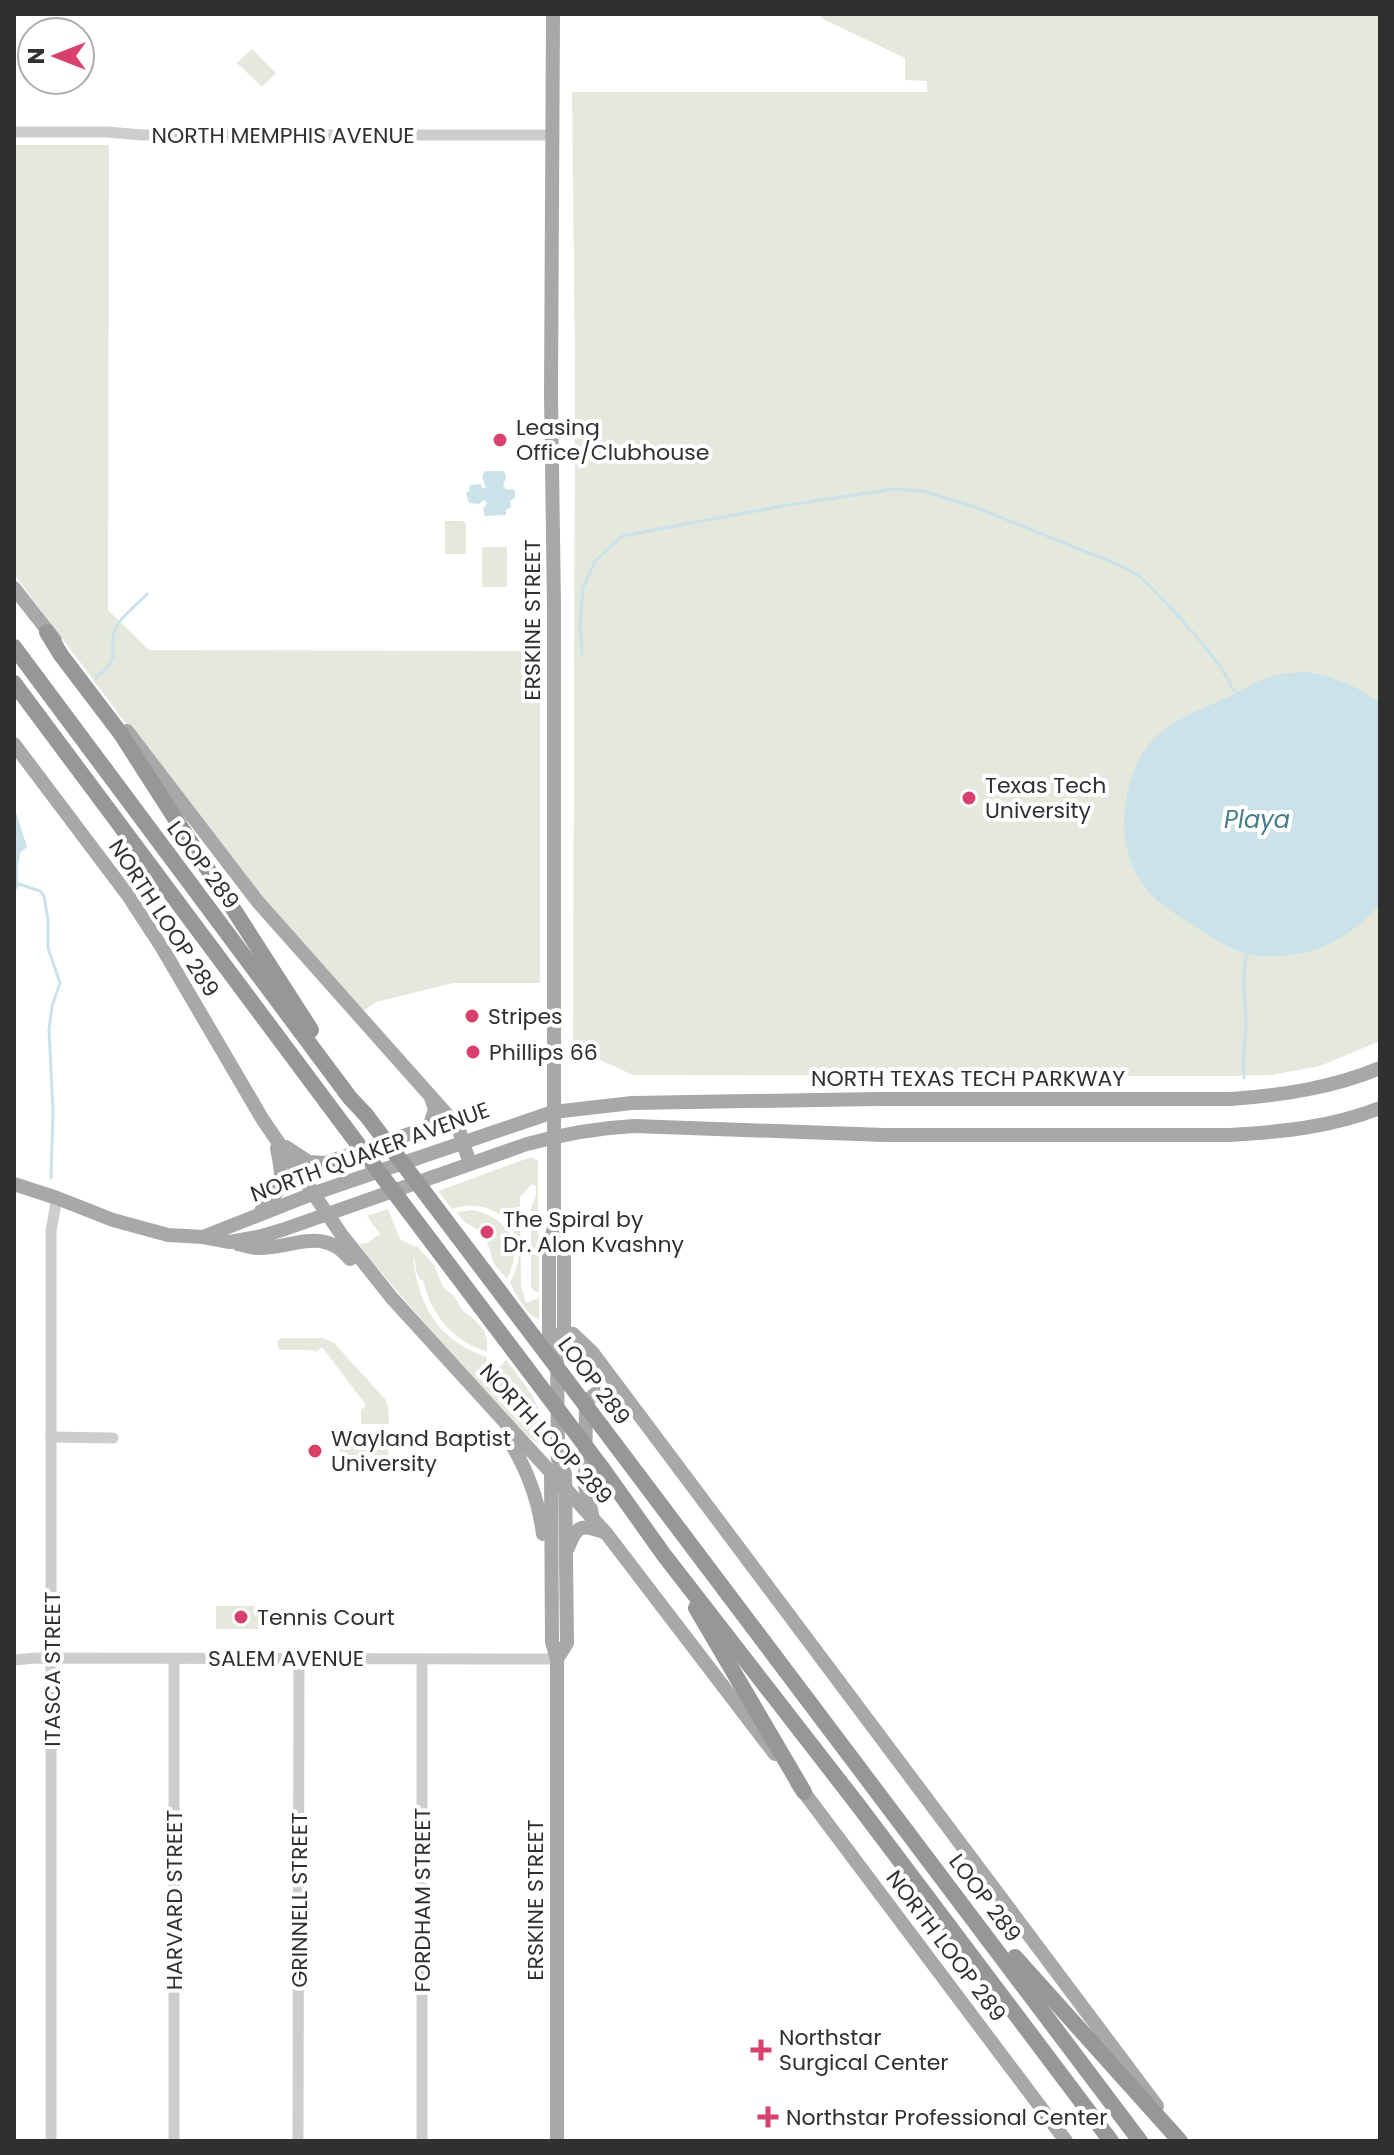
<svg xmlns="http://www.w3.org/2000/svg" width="1394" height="2155" font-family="Poppins,sans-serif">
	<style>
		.green { fill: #e5e8dc }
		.water { fill: #cae2e8 }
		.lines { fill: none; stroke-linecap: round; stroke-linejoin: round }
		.stream { stroke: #cae2e8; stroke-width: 3 }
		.minor { stroke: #cdcdcd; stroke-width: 11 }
		.major { stroke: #a8a8a8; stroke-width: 14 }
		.highway { stroke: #979797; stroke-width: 16 }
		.highway-bridge { stroke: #979797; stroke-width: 16 }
		.poi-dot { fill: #d7416b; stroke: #fff; stroke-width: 3 }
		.labels { text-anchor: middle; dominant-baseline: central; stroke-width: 8; stroke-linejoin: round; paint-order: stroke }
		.street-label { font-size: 22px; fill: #303030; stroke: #fff }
		.poi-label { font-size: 22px; fill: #303030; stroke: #fff; text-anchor: start }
		.water-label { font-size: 24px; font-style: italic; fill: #447e8b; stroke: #fff }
	</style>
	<rect width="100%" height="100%" fill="#fff"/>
	<g class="green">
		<path d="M818 14H1380V1041L1320 1066 1271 1075 1224 1076 633 1075 587 1054 573 1052 575 370 572 92H927V81L905 80V58L825 20Z"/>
		<path d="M252 49 276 73 262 87 237 63Z"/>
		<path d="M14 145H109L108 610 149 650 540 651V983H453L376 1002 364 1011 265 903 169 781 14 574Z"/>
		<path d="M445 521H463L466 524V554H445Z"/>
		<rect x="482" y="547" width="25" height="40"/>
		<path d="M531 1157 538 1161 539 1292 534 1291 531 1287V1208L536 1195V1186L532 1184 520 1197 521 1285 526 1303 539 1298V1320C526 1313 515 1295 510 1282 536 1239 500 1193 452 1209L438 1191Z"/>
		<path d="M388 1209 400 1239 416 1247 417 1246 434 1265 443 1287 454 1296 462 1310 476 1321 484 1331 487 1340V1352C452 1340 432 1316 423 1280H420L416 1270 414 1255C413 1265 415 1271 417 1280 426 1319 449 1345 487 1357V1362L494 1367 501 1366 506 1360C523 1383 551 1410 537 1439L539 1442H536L530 1438C472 1376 415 1314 361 1248L360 1244 367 1243 380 1234 367 1216Z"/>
		<path d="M473 1210C509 1218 524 1245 507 1279L494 1264 486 1238 480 1231 463 1221 457 1212Z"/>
		<path d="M281 1338H323L334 1343 385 1399 388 1406 389 1424H361V1410L366 1405 322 1347 316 1352 310 1350H279L277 1341Z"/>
		<path d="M346 1434H386L388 1437V1456L385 1459C368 1459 337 1466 338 1442Z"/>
		<rect x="216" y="1606" width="49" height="23"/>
	</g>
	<g class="water">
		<path d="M485 471H504L506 477 503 486 507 490 512 489 515 491V498L510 501 511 507 506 510V515L485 516 483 509 487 503 484 500 479 504 469 503 466 493 469 491 470 485 481 484 482 488H486L482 477Z"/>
		<path d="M1308 672C1338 678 1355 685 1380 703V904C1350 937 1321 955 1275 956 1267 956 1258 957 1251 955 1229 950 1209 936 1191 924 1175 914 1156 902 1144 886 1115 849 1120 786 1146 748 1162 725 1192 713 1217 702 1237 694 1255 680 1277 675 1287 672 1298 673 1308 672Z"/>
		<path d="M14 806 27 847 20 853 18 866V888L14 892Z"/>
	</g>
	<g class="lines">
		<g class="stream">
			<path d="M582 654 580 625 583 588 595 561 622 536 782 506 894 489 923 491 975 507 1119 565 1138 575 1151 587 1184 622 1188 629 1193 632C1209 653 1223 666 1233 690L1236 692"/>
			<path d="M96 677C126 657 104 647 118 624 125 613 138 604 147 594"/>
			<path d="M19 884 40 891 44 896 48 920V948L60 983 52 1006 49 1030 53 1111 51 1178"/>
			<path d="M1244 1078C1242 1060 1245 1044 1246 1026 1246 1002 1241 978 1247 954"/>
		</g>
		<g class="minor">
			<path d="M14 132H107L142 135H552"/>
			<path d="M51 1437 113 1438"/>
			<path d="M422 1659V2141"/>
			<path d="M14 1660 36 1658 557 1659"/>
			<path d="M51 2141V1231L57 1198"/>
			<path d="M174 2141V1658"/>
			<path d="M298 2141 299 1658"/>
		</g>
		<g class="major">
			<path d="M553 14 551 393 554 607V1226L549 1251V1344L557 1354 558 1459 565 1474 567 1643 557 1659"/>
			<path d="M14 588 55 640"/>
			<path d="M127 731 258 902 458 1127 470 1164"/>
			<path d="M14 744 127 894 161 946 263 1120 341 1234 391 1297 606 1533 775 1754"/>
			<path d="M286 1147 309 1162 325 1163 429 1127 435 1110 431 1097"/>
			<path d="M14 1184 57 1198 113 1220 168 1235 203 1237 230 1242 262 1236 282 1230 527 1144C563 1134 596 1128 634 1126L884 1135H1230C1281 1132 1332 1127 1380 1108"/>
			<path d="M261 1211C285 1188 283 1179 277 1148"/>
			<path d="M554 1227 564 1252V1343L557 1354"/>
			<path d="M203 1237 312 1194 553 1112 632 1103 877 1099H1231C1283 1095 1332 1088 1380 1068"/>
			<path d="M238 1244C244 1245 251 1248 257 1248 293 1249 322 1225 350 1259"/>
			<path d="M549 1344 561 1333 573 1334 592 1352 1157 2106"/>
			<path d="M506 1435C526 1467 538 1497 543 1534"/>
			<path d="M551 1471 552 1642 557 1659V2141"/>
			<path d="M592 1514 585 1486 586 1402 595 1394C608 1391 616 1396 625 1404"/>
			<path d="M568 1548C577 1524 582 1524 606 1533"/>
			<path d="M797 1783 1066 2141"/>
		</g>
		<g class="highway">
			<path d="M47 632 61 655 121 734 311 1030"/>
			<path d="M14 647 350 1098 366 1115"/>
			<path d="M14 683 345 1127"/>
			<path d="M602 1427 1140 2141"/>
			<path d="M602 1468 664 1555 858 1805 1111 2141"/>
			<path d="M696 1608 804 1792"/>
			<path d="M1015 1957 1180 2141"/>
		</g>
		<g class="highway-bridge">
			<path d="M366 1115 602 1427"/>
			<path d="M345 1127 602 1468"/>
		</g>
	</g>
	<g class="poi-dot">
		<circle cx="500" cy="440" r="8"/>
		<circle cx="969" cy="798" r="8"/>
		<circle cx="472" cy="1016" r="8"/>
		<circle cx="473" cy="1052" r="8"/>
		<circle cx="487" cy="1232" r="8"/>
		<circle cx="315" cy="1451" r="8"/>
		<circle cx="241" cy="1617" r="8"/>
		<path d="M757 2038h8v8h8v8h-8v8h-8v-8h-8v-8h8z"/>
		<path d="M764 2105h8v8h8v8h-8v8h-8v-8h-8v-8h8z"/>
	</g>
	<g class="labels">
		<g class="street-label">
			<text x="283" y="135">NORTH MEMPHIS AVENUE</text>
			<text transform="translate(532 620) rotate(-90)">ERSKINE STREET</text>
			<text transform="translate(203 865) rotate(53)">LOOP 289</text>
			<text transform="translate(164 918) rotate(57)">NORTH LOOP 289</text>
			<text x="968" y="1078">NORTH TEXAS TECH PARKWAY</text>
			<text transform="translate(370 1152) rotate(-20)">NORTH QUAKER AVENUE</text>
			<text transform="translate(594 1381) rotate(53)">LOOP 289</text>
			<text transform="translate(546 1434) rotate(47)">NORTH LOOP 289</text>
			<text x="286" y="1658">SALEM AVENUE</text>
			<text transform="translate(52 1669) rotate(-90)">ITASCA STREET</text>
			<text transform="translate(985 1898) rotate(53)">LOOP 289</text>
			<text transform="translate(174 1900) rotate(-90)">HARVARD STREET</text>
			<text transform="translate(299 1900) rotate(-90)">GRINNELL STREET</text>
			<text transform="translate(422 1900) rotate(-90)">FORDHAM STREET</text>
			<text transform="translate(535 1900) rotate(-90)">ERSKINE STREET</text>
			<text transform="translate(946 1946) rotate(53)">NORTH LOOP 289</text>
		</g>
		<g class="poi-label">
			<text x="516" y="427">Leasing<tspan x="516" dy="25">Office/Clubhouse</tspan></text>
			<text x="985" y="785">Texas Tech<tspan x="985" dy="25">University</tspan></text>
			<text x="488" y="1016">Stripes</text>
			<text x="489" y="1052">Phillips 66</text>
			<text x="503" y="1219">The Spiral by<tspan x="503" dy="25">Dr. Alon Kvashny</tspan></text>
			<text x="331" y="1438">Wayland Baptist<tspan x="331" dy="25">University</tspan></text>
			<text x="257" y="1617">Tennis Court</text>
			<text x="779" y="2037">Northstar<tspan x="779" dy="25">Surgical Center</tspan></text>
			<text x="786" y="2117">Northstar Professional Center</text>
		</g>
		<g class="water-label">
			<text x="1257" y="819">Playa</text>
		</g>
	</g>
	<rect width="1394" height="2155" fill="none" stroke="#303030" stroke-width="32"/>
	<g transform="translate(56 56) rotate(270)"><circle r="38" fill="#ffffff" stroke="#acacac" stroke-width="2"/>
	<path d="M0-6L14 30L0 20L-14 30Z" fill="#d7416b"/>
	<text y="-12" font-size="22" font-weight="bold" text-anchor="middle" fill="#303030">N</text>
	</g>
</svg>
